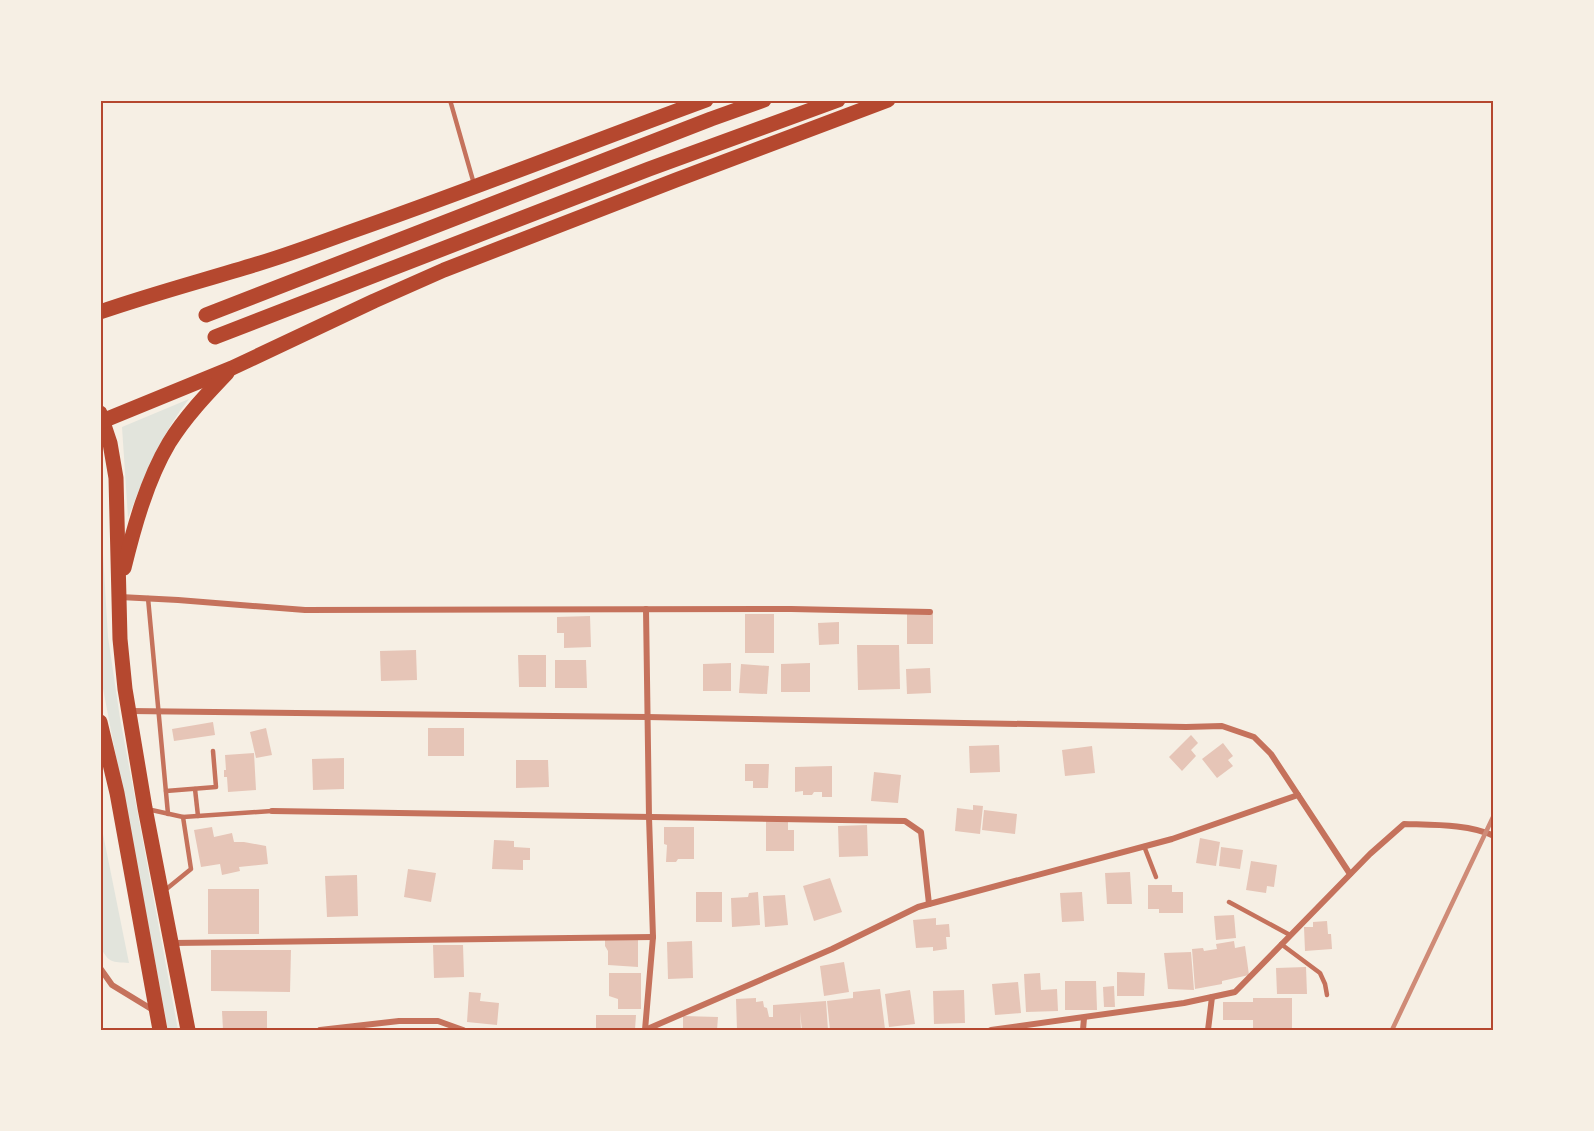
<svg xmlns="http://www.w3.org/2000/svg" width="1594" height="1131" font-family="'DM Sans',sans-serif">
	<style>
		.green { fill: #e2e4dc }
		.building { fill: #e6c5b7 }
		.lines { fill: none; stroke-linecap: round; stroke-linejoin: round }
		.service { stroke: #c5725c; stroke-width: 4.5 }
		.minor { stroke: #c5725c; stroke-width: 6 }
		.trunk { stroke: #b5482f; stroke-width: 15 }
		.rail { stroke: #cf8b77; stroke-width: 4.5 }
		.neatline { fill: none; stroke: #b5482f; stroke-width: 2 }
	</style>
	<rect width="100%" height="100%" fill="#f6efe4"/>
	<g class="green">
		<path d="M189 399C161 434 144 477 128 518L122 427Z"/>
		<path d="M100 504 108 637 120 718 178 1030H168L101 678Z"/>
		<path d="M101 824 129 963C112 962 109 963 101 948Z"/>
	</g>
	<g class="building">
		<rect x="745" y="614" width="29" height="39"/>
		<rect x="907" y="614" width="26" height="30"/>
		<path d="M590 616 591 647 564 648V633H557V617Z"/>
		<path d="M839 622V644L819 645 818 623Z"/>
		<path d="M857 645H899L900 689 858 690Z"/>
		<path d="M416 650 417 680 381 681 380 651Z"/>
		<path d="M518 655H546V687H519Z"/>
		<path d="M555 660H586L587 688H555Z"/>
		<path d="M731 663V691H703V664Z"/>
		<path d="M810 663V692H781V664Z"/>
		<path d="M741 664 769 666 767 694 739 693Z"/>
		<path d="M930 668 931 693 907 694 906 669Z"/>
		<path d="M213 722 215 735 174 741 172 729Z"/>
		<path d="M266 728 272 755 256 758 250 732Z"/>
		<rect x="428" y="728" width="36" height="28"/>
		<path d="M1191 735 1198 743 1191 750 1196 756 1182 771 1169 757Z"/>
		<path d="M1223 743 1233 756 1228 760 1233 766 1217 778 1202 759Z"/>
		<path d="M999 745 1000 772 970 773 969 746Z"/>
		<path d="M1092 746 1095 773 1065 776 1062 750Z"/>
		<path d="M254 753 256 790 228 792 227 777H224V770H226L225 755Z"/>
		<path d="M344 758V789L313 790 312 759Z"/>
		<path d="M516 760H548L549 787 516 788Z"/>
		<path d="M745 764H769L768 788H753V781H745Z"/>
		<path d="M832 766V797H822V792H814L812 795H803V791L795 792V767Z"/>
		<path d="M874 772 901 775 898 803 871 801Z"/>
		<path d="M973 805 983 806 980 834 955 831 957 808 973 810Z"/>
		<path d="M984 810 1017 814 1015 834 982 830Z"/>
		<path d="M766 820H788V830H794V851H766Z"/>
		<path d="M867 825 868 856 839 857 838 826Z"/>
		<path d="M212 827 214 837 232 833 234 842H244L266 846 268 864 239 867 240 871 222 875 220 864 201 867 194 830Z"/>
		<path d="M664 827H694V859H678L676 862H666L667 845 664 844Z"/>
		<path d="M1200 838 1220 842 1216 866 1196 863Z"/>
		<path d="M494 840 514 841V847L530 848V860H523V870L492 869Z"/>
		<path d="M1221 847 1243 850 1240 869 1219 866Z"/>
		<path d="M1251 861 1277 865 1274 887 1267 886 1266 893 1246 890Z"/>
		<path d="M408 869 436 873 431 902 404 897Z"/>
		<path d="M1130 872 1132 904H1107L1105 873Z"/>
		<path d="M357 875 358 916 327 917 325 876Z"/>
		<path d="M830 878 842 912 814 921 803 886Z"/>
		<path d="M1148 885H1172V892H1183V913H1159V909H1148Z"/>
		<rect x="208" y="889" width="51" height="45"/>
		<rect x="696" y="892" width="26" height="30"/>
		<path d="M758 892 760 925 732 927 731 898 748 897 749 893Z"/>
		<path d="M1082 892 1084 921 1062 922 1060 893Z"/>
		<path d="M785 895 788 925 765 927 763 896Z"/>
		<path d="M1234 915 1236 938 1216 940 1214 916Z"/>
		<path d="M936 918V925L949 924 950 937H946L947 949 933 951V947L916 948 913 920Z"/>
		<path d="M1327 921 1328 934H1331L1332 949 1305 951 1304 927H1313V922Z"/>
		<path d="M605 940H638V967L608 965V951L605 946Z"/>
		<path d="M692 941 693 978 668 979 667 942Z"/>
		<path d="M1234 941 1235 948 1245 946 1249 975 1222 981V984L1195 989 1192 949 1203 948 1204 951 1217 949 1216 944Z"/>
		<path d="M433 945H463L464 977 434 978Z"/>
		<path d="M211 950H291L290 992 211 991Z"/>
		<path d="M1191 952 1194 990 1168 989 1164 953Z"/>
		<path d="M844 962 849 992 824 996 820 966Z"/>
		<path d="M1306 967 1307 994H1277L1276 968Z"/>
		<path d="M1117 972 1145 973 1144 996H1117Z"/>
		<path d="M609 973H641V1009H618V999L609 996Z"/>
		<path d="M1040 973 1041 990 1057 989 1058 1011 1026 1012 1024 974Z"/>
		<path d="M1065 981H1096L1097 1010H1065Z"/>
		<path d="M1018 982 1021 1013 995 1015 992 984Z"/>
		<path d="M1114 986 1115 1007H1104L1103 987Z"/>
		<path d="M880 989 885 1029 830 1030 827 1001 853 998V992Z"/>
		<path d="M910 990 915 1024 889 1027 885 994Z"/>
		<path d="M964 990 965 1023 934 1024 933 991Z"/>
		<path d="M469 992 481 993 480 1001 499 1003 497 1025 467 1022Z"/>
		<path d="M756 998V1002L763 1001 764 1007 767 1008 769 1017H773V1005L826 1001 828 1030H802L800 1012 801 1030H737L736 999Z"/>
		<path d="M1253 998H1292V1030H1253V1020H1223V1002H1253Z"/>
		<path d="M222 1011H267V1030H223Z"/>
		<path d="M596 1015H636L635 1030H596Z"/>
		<path d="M683 1016 718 1017 717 1030H683Z"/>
	</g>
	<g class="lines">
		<g class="service">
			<path d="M450 100 474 184"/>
			<path d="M148 598 168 814"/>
			<path d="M195 789 198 816"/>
			<path d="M166 791 216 787 213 751"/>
			<path d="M147 809 183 817 191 869 164 891"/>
			<path d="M183 817 272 811"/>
			<path d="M1144 846 1156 877"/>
			<path d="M1229 902 1290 935"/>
			<path d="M1281 944 1320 973 1325 984 1327 995"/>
		</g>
		<g class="minor">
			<path d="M120 597 178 600 305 610 791 609 930 612"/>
			<path d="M130 711 647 717 1186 727 1222 726 1254 737 1271 754 1350 874"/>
			<path d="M272 811 905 821 921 832 929 904"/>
			<path d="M172 943 653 937"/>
			<path d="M100 968 112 985 153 1010"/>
			<path d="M320 1030 399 1021H438L463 1030"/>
			<path d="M645 1030 832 949 918 907 1172 839 1298 795"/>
			<path d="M645 1030 653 937 649 817 646 609"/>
			<path d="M991 1030 1184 1003 1235 992 1370 854 1404 824C1432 825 1469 824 1494 836"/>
			<path d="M1083 1030 1084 1018"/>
			<path d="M1208 1030 1212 997"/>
		</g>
		<g class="trunk">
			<path d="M100 312C152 294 205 280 257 264 287 255 317 244 347 233 468 191 586 144 706 100"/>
			<path d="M206 315 711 119 764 100"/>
			<path d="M215 337 649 169 838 100"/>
			<path d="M100 413 110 443 116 478 120 639 125 689 145 808 188 1030"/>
			<path d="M100 422 232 368 374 301 444 270 676 180 888 100"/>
			<path d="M124 568C134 527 147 480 169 443 185 417 206 395 227 373"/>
			<path d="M100 722 117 793 160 1030"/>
		</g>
		<path class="rail" d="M1392 1030 1494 815"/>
	</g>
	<rect width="1594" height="1131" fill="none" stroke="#f6efe4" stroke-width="204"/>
	<rect x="102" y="102" width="1390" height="927" class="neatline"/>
</svg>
